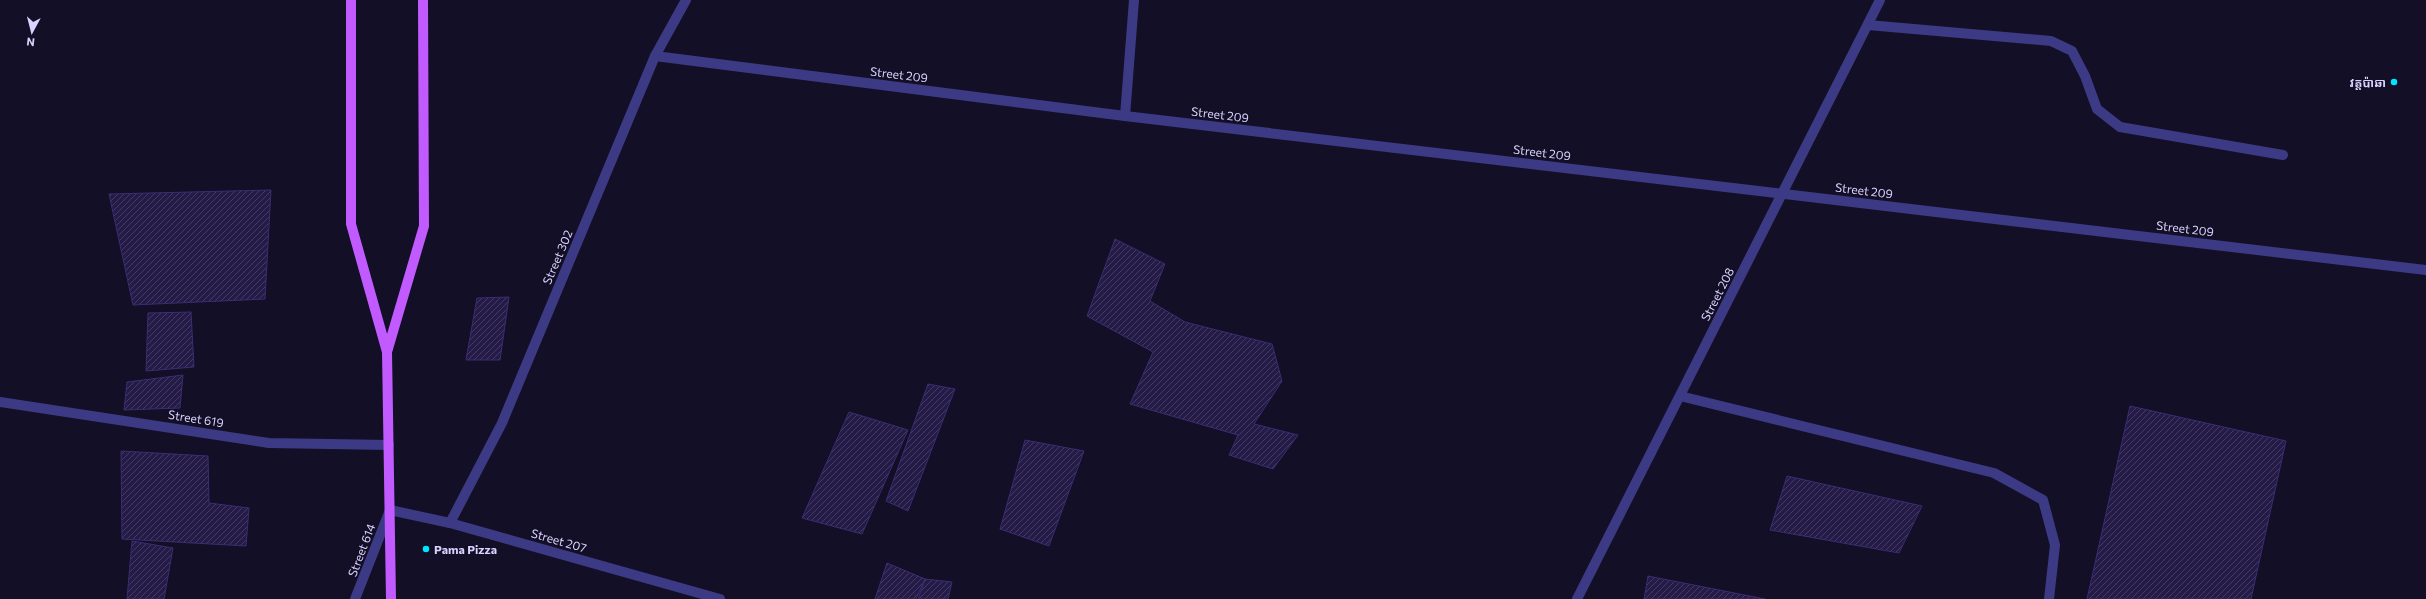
<svg xmlns="http://www.w3.org/2000/svg" width="2426" height="599" font-family="Commissioner,'Noto Sans Khmer',sans-serif">
	<style>
		.building { fill: url(#building-hatch); stroke: #3b2d73 }
		.lines { fill: none; stroke-linecap: round; stroke-linejoin: round }
		.service { stroke: #3d3a85; stroke-width: 10 }
		.minor { stroke: #3d3a85; stroke-width: 10 }
		.tertiary { stroke: #3d3a85; stroke-width: 10 }
		.primary { stroke: #c25bff; stroke-width: 10 }
		.poi-dot { fill: #00e5ff; stroke: #130f26; stroke-width: 1.5 }
		.labels { text-anchor: middle; dominant-baseline: central; stroke-width: 3; stroke-linejoin: round; paint-order: stroke }
		.street-label { font-size: 12px; fill: #d9d4ff; stroke: #130f26 }
		.poi-label { font-size: 12px; font-weight: bold; fill: #d9d4ff; stroke: #130f26; text-anchor: end }
	</style>
	<defs>
		<pattern id="building-hatch" width="6" height="6" patternUnits="userSpaceOnUse"><rect width="6" height="6" fill="#241b47"/><path d="M-1 1l2-2M0 6l6-6M5 7l2-2" fill="none" stroke="#433b63"/></pattern>
	</defs>
	<rect width="100%" height="100%" fill="#130f26"/>
	<g class="building">
		<path d="M271 190 265 299 133 305 109 194Z"/>
		<path d="M1115 239 1165 264 1150 301 1185 322 1272 344 1282 381 1254 424 1298 435 1273 469 1229 455 1238 435 1130 404 1153 352 1087 316Z"/>
		<path d="M509 297 500 360H466L477 298Z"/>
		<path d="M191 312 194 367 146 371 148 313Z"/>
		<path d="M183 375 180 408 124 410 127 382Z"/>
		<path d="M928 384 955 389 908 511 886 501Z"/>
		<path d="M2130 406 2286 441 2251 599H2087Z"/>
		<path d="M849 412 908 430 862 534 802 518Z"/>
		<path d="M1025 440 1084 451 1049 546 1000 529Z"/>
		<path d="M121 451 208 456 209 503 249 508 246 546 122 539Z"/>
		<path d="M1787 476 1922 506 1899 553 1770 530Z"/>
		<path d="M132 541 173 548 164 599H127Z"/>
		<path d="M887 563 925 579 916 599H875Z"/>
		<path d="M1648 576 1765 599H1644Z"/>
		<path d="M925 579 952 582 948 599H918Z"/>
	</g>
	<g class="lines">
		<g class="service">
			<path d="M1868 25 2051 41 2072 51 2085 76 2097 109 2120 127 2283 155"/>
			<path d="M1125 116 1134 0"/>
			<path d="M1680 396 1994 473 2043 500 2055 545 2049 599"/>
		</g>
		<g class="minor">
			<path d="M655 56 1125 116 2426 270"/>
			<path d="M0 402 269 443 389 445"/>
			<path d="M450 523 502 423 655 56 686 0"/>
		</g>
		<g class="tertiary">
			<path d="M355 599 390 510 450 523 720 599"/>
			<path d="M1577 599 1880 0"/>
		</g>
		<g class="primary">
			<path d="M351 0V224L387 352 391 599"/>
			<path d="M387 352 424 226 423 0"/>
		</g>
	</g>
	<g class="poi-dot">
		<circle cx="2394" cy="82" r="4"/>
		<circle cx="426" cy="549" r="4"/>
	</g>
	<g class="labels">
		<g class="street-label">
			<text transform="translate(899 74) rotate(7)">Street 209</text>
			<text transform="translate(1220 114) rotate(7)">Street 209</text>
			<text transform="translate(1542 152) rotate(7)">Street 209</text>
			<text transform="translate(1864 190) rotate(7)">Street 209</text>
			<text transform="translate(2185 228) rotate(7)">Street 209</text>
			<text transform="translate(557 257) rotate(-67)">Street 302</text>
			<text transform="translate(1717 294) rotate(-63)">Street 208</text>
			<text transform="translate(196 418) rotate(9)">Street 619</text>
			<text transform="translate(559 540) rotate(16)">Street 207</text>
			<text transform="translate(361 550) rotate(-69)">Street 614</text>
		</g>
		<g class="poi-label">
			<text x="2386" y="82">វត្តប៉ាឆា</text>
			<text x="434" y="549" text-anchor="start">Pama Pizza</text>
		</g>
	</g>
	<g transform="translate(32 32) rotate(187)" stroke="#130f26" stroke-width="3" paint-order="stroke">
	<path d="M0-3L7 15L0 10L-7 15Z" fill="#d9d4ff"/>
	<text y="-6" font-size="11" font-weight="bold" text-anchor="middle" fill="#d9d4ff">N</text>
	</g>
</svg>
